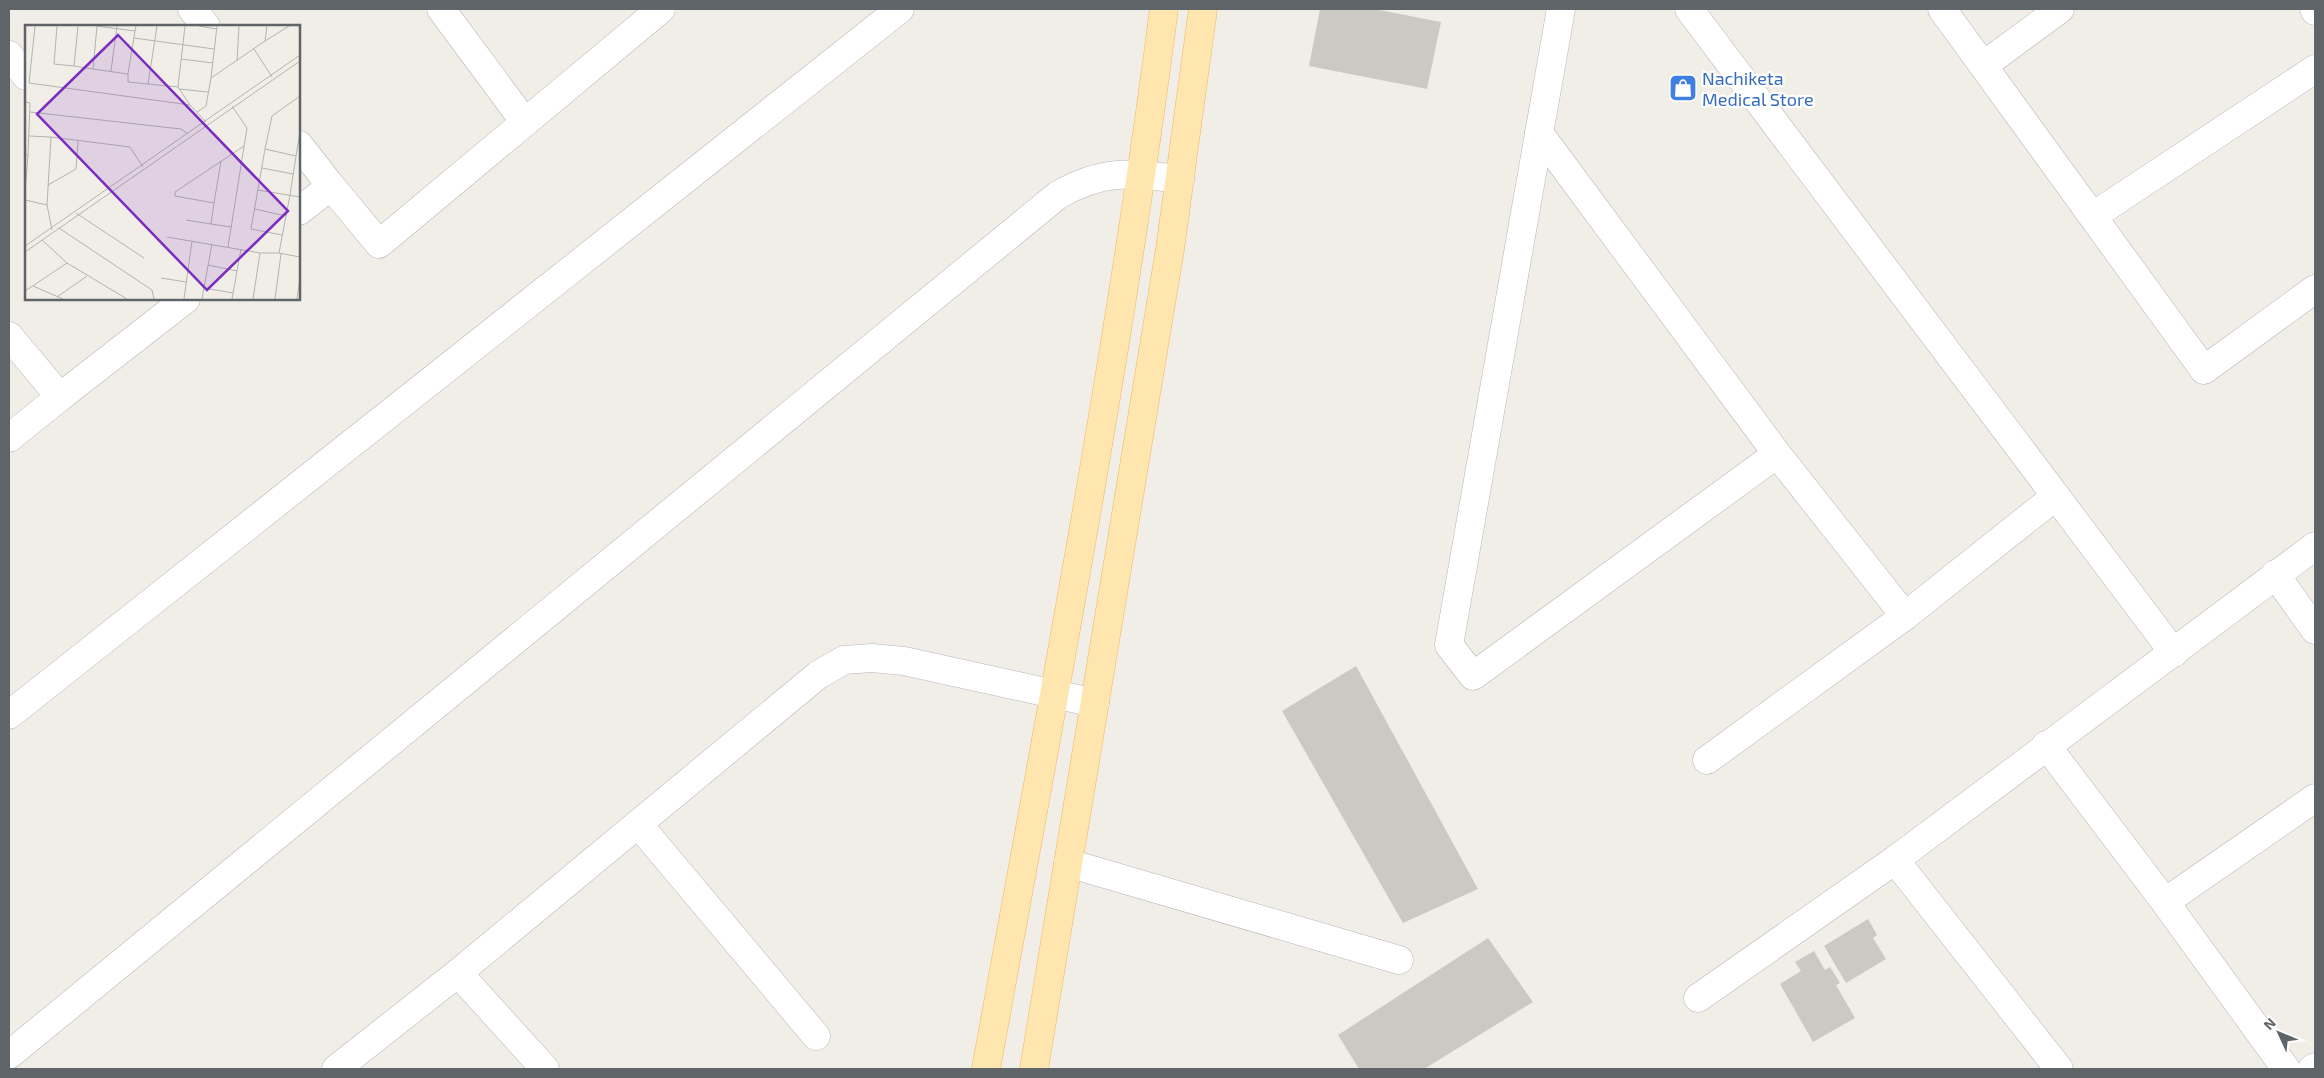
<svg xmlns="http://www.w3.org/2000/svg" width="2324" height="1078" font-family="'Exo 2',sans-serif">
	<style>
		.building { fill: #ccc9c5 }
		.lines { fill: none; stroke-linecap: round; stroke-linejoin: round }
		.minor-casing { stroke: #b3b6ba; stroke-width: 29 }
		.major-casing { stroke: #f3b45f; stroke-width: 29 }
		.minor { stroke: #fff; stroke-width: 28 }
		.major { stroke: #ffe6af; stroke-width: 28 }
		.labels { text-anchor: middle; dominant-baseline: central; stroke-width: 4.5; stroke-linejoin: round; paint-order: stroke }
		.shop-label { font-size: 18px; fill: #366cbe; stroke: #fff; text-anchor: start }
		.inset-road { fill: none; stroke: #b3b3b1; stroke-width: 1 }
		.view { fill: #7b2cbf; fill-opacity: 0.15; stroke: #7b2cbf; stroke-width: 2.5 }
		.inset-edge { fill: none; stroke: #5f6468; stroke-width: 2.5 }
	</style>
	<rect width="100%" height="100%" fill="#f1eee8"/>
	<g class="building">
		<path d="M1320 9H1374L1441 22 1427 89 1309 66Z"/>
		<path d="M1356 666 1478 889 1403 923 1282 711Z"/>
		<path d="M1868 919 1877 935 1873 938 1886 959 1846 983 1824 946Z"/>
		<path d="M1488 938 1533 1002 1424 1069H1359L1338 1035Z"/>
		<path d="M1814 951 1825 970 1830 967 1840 983 1836 985 1855 1018 1813 1042 1780 984 1801 971 1795 962Z"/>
	</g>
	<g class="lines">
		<defs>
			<g id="minor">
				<path d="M192 9 206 26"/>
				<path d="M441 9 524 121"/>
				<path d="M1561 9 1449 645 1473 676 1777 454 1905 616 2056 496"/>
				<path d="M1689 9 2174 653"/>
				<path d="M1942 9 2204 370 2315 289"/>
				<path d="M2314 9 2315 11"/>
				<path d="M9 55 26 76"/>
				<path d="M1984 65 2060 9"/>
				<path d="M1539 133 1777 454"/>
				<path d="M299 145 331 186 299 211"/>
				<path d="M331 186 379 244 661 9"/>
				<path d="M2093 216 2315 69"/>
				<path d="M9 336 60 397 9 438"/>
				<path d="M60 397 186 299"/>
				<path d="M2275 574 2315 630"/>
				<path d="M9 715 900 9"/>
				<path d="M2046 745 2165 902 2286 1069"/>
				<path d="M1707 760 1905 616"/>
				<path d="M638 824 816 1036"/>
				<path d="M1895 860 2059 1069"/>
				<path d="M1068 863 1399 960"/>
				<path d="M2165 902 2315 798"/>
				<path d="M458 973 545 1069"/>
				<path d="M1698 998 1895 860 2315 546"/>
				<path d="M9 1055 1058 195C1104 169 1129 173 1180 179"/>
				<path d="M336 1069 458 973 818 675 844 660 872 658 904 661 1095 703"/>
				<path d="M2312 1069 2315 1067"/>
			</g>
			<g id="major">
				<path d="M986 1069C1050 716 1118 364 1164 9"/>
				<path d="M1034 1069 1170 249 1203 9"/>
			</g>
		</defs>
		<use href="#minor" class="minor-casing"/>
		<use href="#major" class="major-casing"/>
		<use href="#minor" class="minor"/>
		<use href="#major" class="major"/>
	</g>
	<defs>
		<symbol id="shop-square" viewBox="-11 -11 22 22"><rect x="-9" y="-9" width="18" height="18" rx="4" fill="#3f7fe0" stroke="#fff"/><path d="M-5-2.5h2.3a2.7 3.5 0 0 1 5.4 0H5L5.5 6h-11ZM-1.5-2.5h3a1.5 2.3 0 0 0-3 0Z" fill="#fff"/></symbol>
	</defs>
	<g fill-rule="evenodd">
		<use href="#shop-square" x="1667" y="72" width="32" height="32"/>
	</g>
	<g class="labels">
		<g class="shop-label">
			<text x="1702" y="78">Nachiketa<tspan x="1702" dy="21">Medical Store</tspan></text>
		</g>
	</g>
	<g transform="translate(25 25)">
		<rect width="275" height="275" fill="#f1eee8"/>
		<path class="inset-road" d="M10 1 4 58 165 80 181 97M32 1 29 39 49 41M53 1 49 41 68 44 72 1M72 1 110 6 111 1M160 1 153 62 165 80M174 1 192 4M192 1 186 53 240 16 242 1M109 13 189 24M240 16 264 1M229 24 247 52M156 34 188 38M212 36 214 1M68 44 103 49 110 6M86 46 92 1M103 49V57L153 62M123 59 132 1M154 64 183 67M0 77 5 78 3 130H0M5 87 156 104 163 109M172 87 181 81 186 53M4 111 26 112 22 180M26 112 105 122 118 142M240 124 247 91 275 71M271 131 275 107M237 143 268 149M23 160 51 144 53 116M233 165 275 172M0 166 3 130M0 175 22 180 27 205M189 178 196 136M230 184 261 191M51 188 119 233M161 195 186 199M206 202 186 199 189 178 150 171V167L219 121M34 203 127 265 129 274M257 210 226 204 240 124 271 131 265 170 254 228 275 232M142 212 235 228 228 274M17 215 42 238 102 274M0 221 275 30M203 222 222 103 207 81M0 227 275 36M235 228H254M183 240 212 246M136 253 161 257M8 261 38 274M179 263 208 268M0 266 42 238M32 272 62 251M159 274 167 216M177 274 187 219M207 274 216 224M250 274 256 229M272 274 275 254"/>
		<path class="view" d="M93 10 263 186 182 265 12 89Z"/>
		<rect width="275" height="275" class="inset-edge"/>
	</g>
	<rect width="2324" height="1078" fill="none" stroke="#5f6468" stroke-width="20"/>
	<g transform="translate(2279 1033) rotate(314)" stroke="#ffffff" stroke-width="4" paint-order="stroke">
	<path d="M0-4L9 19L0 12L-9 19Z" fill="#5f6468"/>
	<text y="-8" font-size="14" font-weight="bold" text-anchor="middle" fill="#5f6468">N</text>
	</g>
</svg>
